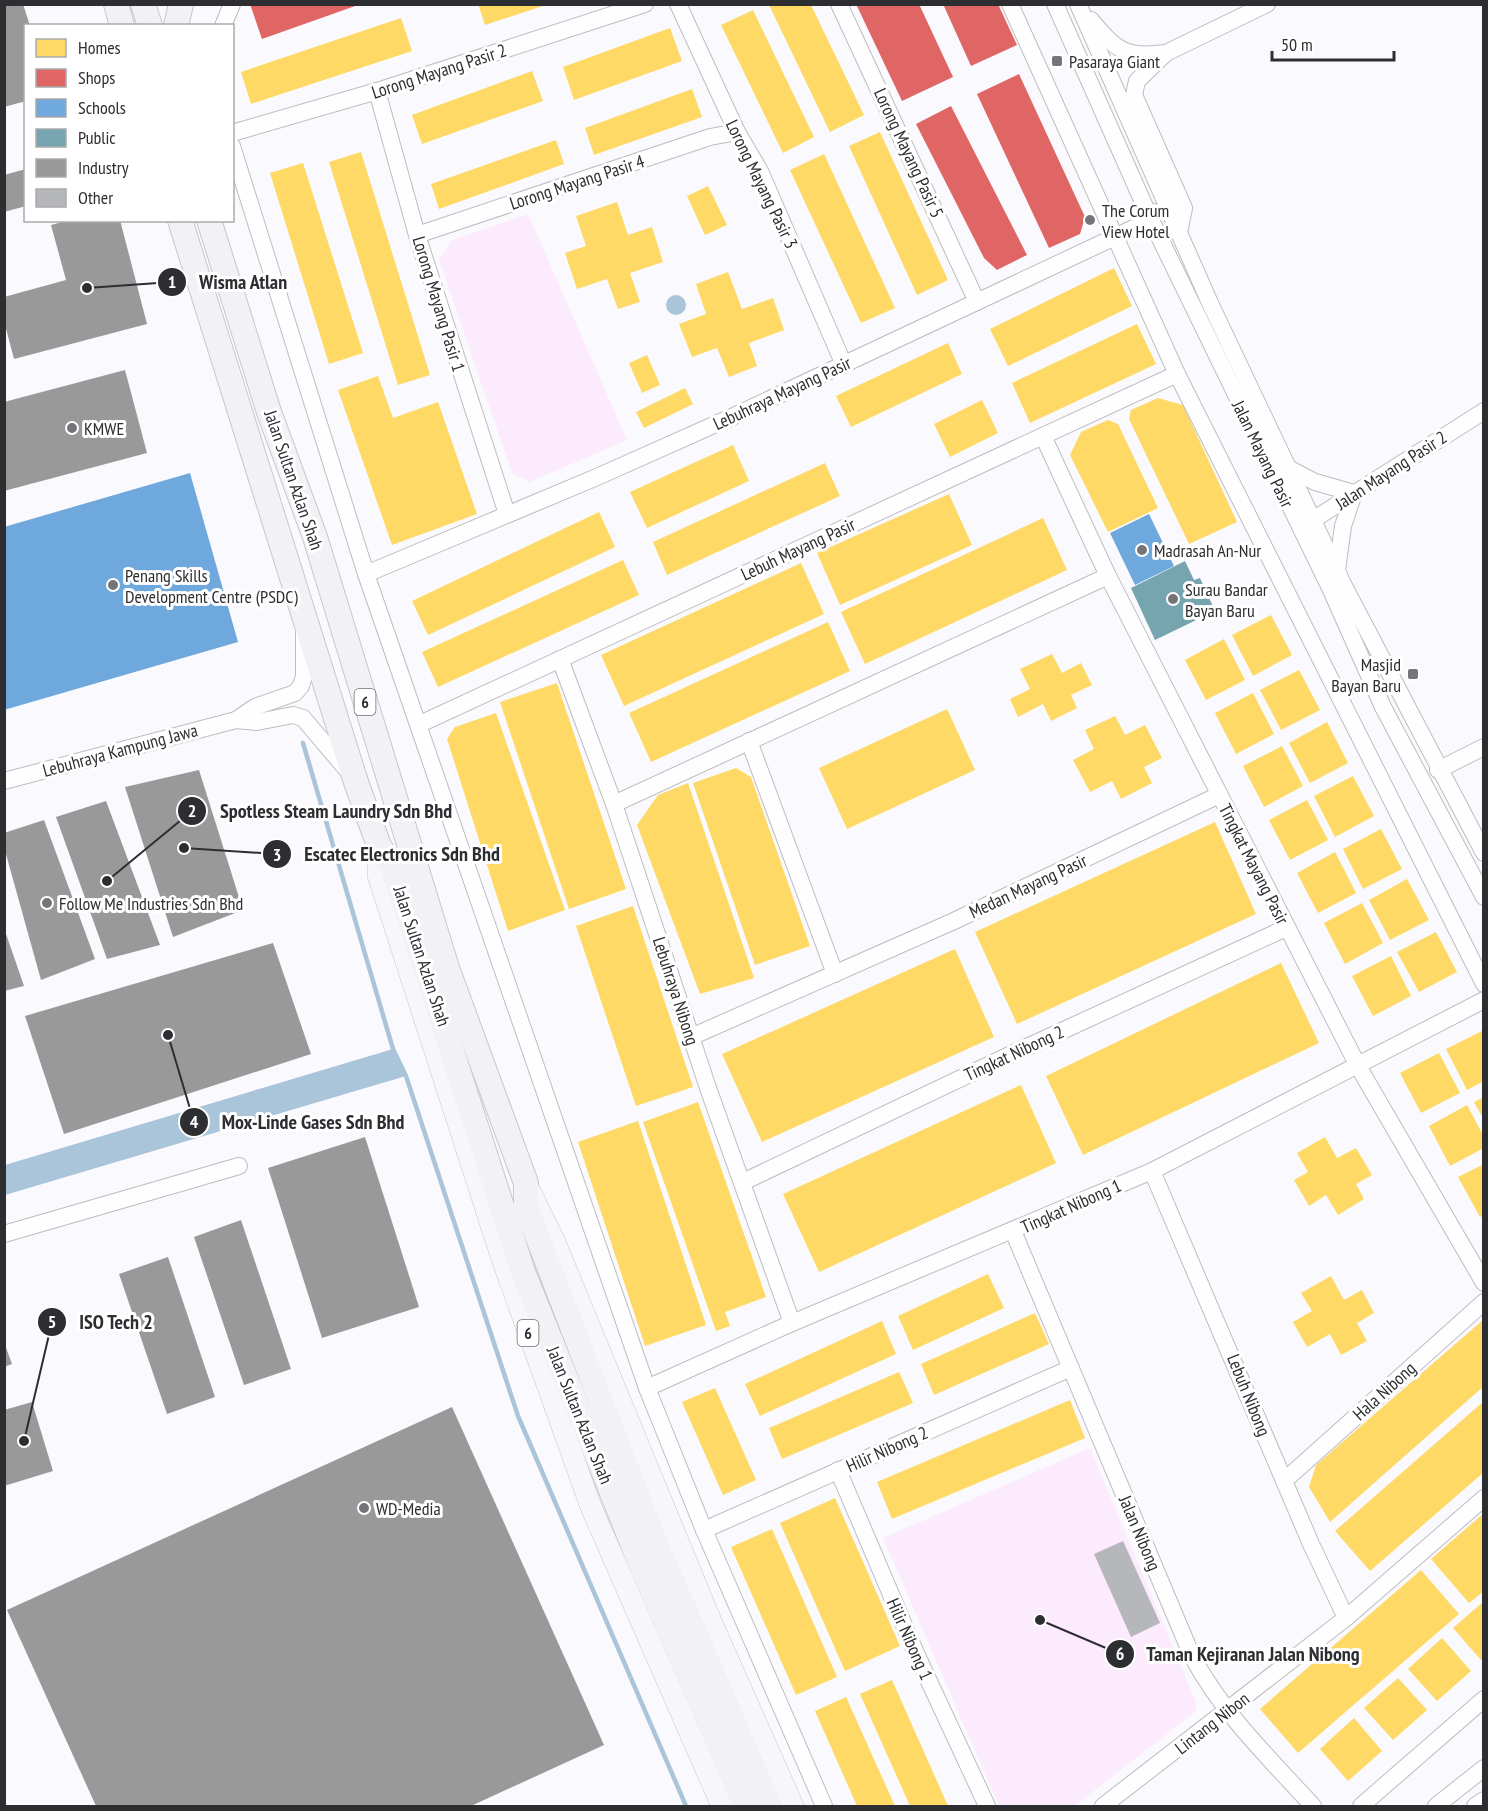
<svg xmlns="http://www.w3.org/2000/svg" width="1488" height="1811" font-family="'PT Sans Narrow',sans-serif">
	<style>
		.green { fill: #fbebfd }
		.water { fill: #aac4d9 }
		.homes { fill: #ffd966 }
		.shops { fill: #e06666 }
		.schools { fill: #6fa8dc }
		.public { fill: #76a5af }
		.industry { fill: #999 }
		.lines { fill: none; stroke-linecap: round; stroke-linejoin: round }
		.stream { stroke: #aac4d9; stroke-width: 4.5 }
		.building { fill: #b6b7ba }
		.minor-casing { stroke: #bdbdc0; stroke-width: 18 }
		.major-casing { stroke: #c8c6ce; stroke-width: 22 }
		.highway-casing { stroke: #c8c6ce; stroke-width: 26 }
		.minor { stroke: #fefeff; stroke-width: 16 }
		.major { stroke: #f7f6fa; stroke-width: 21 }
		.highway { stroke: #f2f1f6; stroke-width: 24 }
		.poi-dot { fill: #757579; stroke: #fff; stroke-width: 2 }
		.labels { text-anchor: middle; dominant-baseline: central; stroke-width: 6; stroke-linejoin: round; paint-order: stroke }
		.shield { fill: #fff; stroke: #6c6d6f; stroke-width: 1.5 }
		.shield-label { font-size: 16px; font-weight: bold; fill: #2d2e31 }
		.poi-label { font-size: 18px; fill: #2d2e31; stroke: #fff; text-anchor: start }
		.street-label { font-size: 18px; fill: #2d2e31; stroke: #fff }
		.leader { fill: none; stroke: #2d2e31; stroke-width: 2 }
		.callout-dot { fill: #2d2e31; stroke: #fff; stroke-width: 2 }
		.mark-label { font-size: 18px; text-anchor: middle; font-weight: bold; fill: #fff }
		.callout-label { font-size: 20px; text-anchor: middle; font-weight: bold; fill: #2d2e31; stroke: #fff; stroke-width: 6; stroke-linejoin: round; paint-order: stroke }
	</style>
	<rect width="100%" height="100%" fill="#fafafe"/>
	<g class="green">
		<path d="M528 214 627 440 529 482 512 473 439 260 452 240Z"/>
		<path d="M1090 1448 1196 1702V1711L1075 1806H999L883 1538Z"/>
	</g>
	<g class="water">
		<circle cx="676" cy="305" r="10"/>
		<path d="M393 1049 406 1076 5 1195V1165Z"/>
	</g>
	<g class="homes">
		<path d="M478 4H546V5L485 25Z"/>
		<path d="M769 5H811L864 115 830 132Z"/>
		<path d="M753 10 814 137 783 153 721 25Z"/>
		<path d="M401 18 412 51 251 104 241 72Z"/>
		<path d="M670 28 682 61 574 100 563 67Z"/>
		<path d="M532 71 543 101 422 144 412 115Z"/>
		<path d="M692 89 702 117 594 155 585 128Z"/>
		<path d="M880 132 948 280 917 295 849 146Z"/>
		<path d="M556 140 564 164 439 209 431 184Z"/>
		<path d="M361 152 430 375 398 385 329 162Z"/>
		<path d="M824 154 895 308 861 323 790 170Z"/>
		<path d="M303 163 363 353 329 364 270 173Z"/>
		<path d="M708 186 727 225 705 235 687 196Z"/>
		<path d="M617 202 628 235 652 227 663 262 630 273 640 302 618 309 607 279 577 289 565 253 586 246 576 216Z"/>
		<path d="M1114 268 1132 306 1008 366 990 329Z"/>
		<path d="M728 272 742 309 773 298 784 330 749 343 757 366 729 377 717 348 692 357 679 324 706 314 696 284Z"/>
		<path d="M1137 324 1156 364 1030 423 1012 383Z"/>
		<path d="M948 343 962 374 851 427 836 396Z"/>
		<path d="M647 355 660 385 642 393 629 363Z"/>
		<path d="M378 376 393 418 438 402 477 514 392 545 338 390Z"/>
		<path d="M685 388 693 404 644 428 636 412Z"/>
		<path d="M1158 398 1183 405 1237 522 1189 544 1129 419 1131 410Z"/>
		<path d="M982 400 998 433 950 457 934 424Z"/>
		<path d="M1108 420 1118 424 1158 508 1108 532 1070 455 1081 432Z"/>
		<path d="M733 445 749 481 647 528 630 492Z"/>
		<path d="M825 463 840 496 667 575 653 542Z"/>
		<path d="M949 494 972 545 840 605 817 553Z"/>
		<path d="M599 512 615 547 428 635 412 601Z"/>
		<path d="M1043 518 1067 570 865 664 841 612Z"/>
		<path d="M623 560 639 595 438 687 422 652Z"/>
		<path d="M801 563 824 614 624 706 601 655Z"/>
		<path d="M1271 615 1292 655 1253 676 1232 635Z"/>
		<path d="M828 622 850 671 651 762 629 713Z"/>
		<path d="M1224 639 1245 680 1206 700 1185 660Z"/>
		<path d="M1052 654 1062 673 1081 663 1092 685 1071 695 1077 708 1051 721 1043 704 1018 717 1010 699 1030 689 1020 669Z"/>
		<path d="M1299 670 1320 710 1281 730 1260 690Z"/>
		<path d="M557 683 626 889 569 909 500 702Z"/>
		<path d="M1253 693 1274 734 1236 754 1215 713Z"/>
		<path d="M947 709 975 770 847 829 819 768Z"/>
		<path d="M496 713 565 910 508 931 447 739 455 727Z"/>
		<path d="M1115 716 1125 735 1145 725 1162 758 1144 767 1152 783 1121 799 1112 781 1090 792 1073 760 1094 749 1085 730Z"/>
		<path d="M1327 722 1348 763 1310 783 1289 743Z"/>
		<path d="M1282 746 1303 786 1264 807 1243 766Z"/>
		<path d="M736 768 751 777 810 946 755 965 693 783Z"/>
		<path d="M1353 776 1374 816 1335 837 1314 796Z"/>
		<path d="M688 783 754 978 700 994 637 825 658 795Z"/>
		<path d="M1307 800 1328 840 1290 860 1269 820Z"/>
		<path d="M1215 822 1256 914 1017 1024 975 932Z"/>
		<path d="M1381 829 1402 869 1363 889 1343 849Z"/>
		<path d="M1335 852 1356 893 1318 913 1297 873Z"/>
		<path d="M1407 879 1429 920 1390 940 1369 900Z"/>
		<path d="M1362 903 1383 943 1345 964 1324 923Z"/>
		<path d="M633 906 693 1087 636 1106 576 926Z"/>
		<path d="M1436 932 1457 972 1419 992 1397 952Z"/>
		<path d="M955 949 994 1037 762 1142 722 1054Z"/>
		<path d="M1391 956 1411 996 1373 1016 1352 976Z"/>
		<path d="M1281 963 1319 1043 1083 1155 1046 1076Z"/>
		<path d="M1484 1030V1081L1467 1090 1446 1049Z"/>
		<path d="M1439 1053 1460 1093 1421 1113 1400 1073Z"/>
		<path d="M1021 1085 1056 1163 819 1272 783 1194Z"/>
		<path d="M1484 1097V1120L1474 1102Z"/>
		<path d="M698 1102 766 1297 725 1312 730 1326 716 1331 643 1122Z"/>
		<path d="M1467 1105 1484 1137V1148L1450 1166 1429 1126Z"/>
		<path d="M638 1121 706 1325 645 1346 578 1142Z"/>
		<path d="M1325 1137 1337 1158 1356 1148 1372 1175 1356 1184 1364 1199 1338 1215 1326 1195 1309 1206 1294 1180 1308 1172 1297 1153Z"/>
		<path d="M1484 1164V1215L1480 1217 1458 1177Z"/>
		<path d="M988 1274 1004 1308 913 1350 898 1316Z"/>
		<path d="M1331 1276 1344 1300 1362 1290 1374 1313 1357 1323 1367 1341 1341 1355 1330 1334 1307 1347 1293 1322 1312 1311 1301 1293Z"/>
		<path d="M1035 1313 1049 1344 934 1395 921 1364Z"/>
		<path d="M1484 1319V1386L1330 1522 1309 1487 1316 1465Z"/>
		<path d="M882 1321 896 1354 760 1416 745 1384Z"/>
		<path d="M899 1372 913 1403 782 1459 769 1428Z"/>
		<path d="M715 1388 756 1480 723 1495 682 1402Z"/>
		<path d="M1070 1400 1085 1438 892 1519 877 1482Z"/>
		<path d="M1484 1401V1472L1370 1571 1335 1531Z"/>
		<path d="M835 1498 900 1646 845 1671 780 1523Z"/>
		<path d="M1484 1513V1591L1469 1603 1431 1559Z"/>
		<path d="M772 1529 837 1677 796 1695 731 1547Z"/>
		<path d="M1421 1570 1459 1614 1298 1753 1260 1709Z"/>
		<path d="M1484 1601V1658L1481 1660 1453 1628Z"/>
		<path d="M1442 1638 1471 1671 1437 1701 1408 1669Z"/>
		<path d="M1398 1678 1427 1710 1393 1740 1364 1708Z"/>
		<path d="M892 1680 948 1806H910L860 1694Z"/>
		<path d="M846 1697 895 1806H857L815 1711Z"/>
		<path d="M1354 1718 1382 1751 1348 1781 1320 1749Z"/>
	</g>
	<g class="shops">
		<path d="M250 4H358V5L262 39Z"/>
		<path d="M856 4H919L953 77 902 101Z"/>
		<path d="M943 4H998L1017 45 971 66Z"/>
		<path d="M1019 74 1085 217 1080 234 1049 248 977 94Z"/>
		<path d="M951 106 1027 255 997 270 984 258 916 124Z"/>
	</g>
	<g class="schools">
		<path d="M190 473 238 642 4 710V527Z"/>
		<path d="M1149 514 1174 566 1135 585 1110 533Z"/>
	</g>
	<path class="public" d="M1185 561 1194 580 1200 578 1215 611 1155 640 1131 588Z"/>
	<g class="industry">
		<path d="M4 4H23L30 26H26V101L4 107Z"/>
		<path d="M26 169V206L4 212V175Z"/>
		<path d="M70 220H120L147 324 14 359 4 321V297L66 280 51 225Z"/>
		<path d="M125 370 147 453 4 491V402Z"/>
		<path d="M199 770 243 910 173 937 125 787Z"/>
		<path d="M106 801 160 945 107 959 56 817Z"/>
		<path d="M44 820 95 959 41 980 4 847V833Z"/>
		<path d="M4 928 24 986 4 991Z"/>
		<path d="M273 943 311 1054 64 1134 25 1016Z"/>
		<path d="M365 1137 419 1307 322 1338 268 1168Z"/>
		<path d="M241 1220 291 1369 244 1385 194 1237Z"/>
		<path d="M168 1257 215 1397 167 1414 119 1274Z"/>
		<path d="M4 1342 12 1364 4 1367Z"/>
		<path d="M32 1402 53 1471 4 1486V1410Z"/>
		<path d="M452 1407 604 1745 471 1806H96L7 1610Z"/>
	</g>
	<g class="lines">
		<path class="stream" d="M303 743 393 1049 406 1076 518 1416 686 1806"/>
	</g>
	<path class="building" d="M1123 1541 1160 1623 1131 1637 1094 1554Z"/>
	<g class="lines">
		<defs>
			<g id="minor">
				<path d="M678 4 737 132 760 171 844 365"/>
				<path d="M839 4 977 302"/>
				<path d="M1010 4 1177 374 1484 984"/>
				<path d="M1055 4 1151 220 1331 590 1383 707 1484 897"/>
				<path d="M1078 4 1210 303 1344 586 1484 853"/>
				<path d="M1091 20C1115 49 1125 59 1165 53"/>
				<path d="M223 26 232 4"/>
				<path d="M377 91 417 235 507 514"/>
				<path d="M232 133 377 91 645 4"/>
				<path d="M232 146 366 574 647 1388 704 1530 824 1806"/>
				<path d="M1179 233 1184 208 1134 95 1137 81 1166 53 1267 4"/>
				<path d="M417 235 710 137 737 132"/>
				<path d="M1043 436 1108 576 1358 1066 1484 1283"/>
				<path d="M1288 468 1315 482 1354 493"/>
				<path d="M1305 525 1484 411"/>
				<path d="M1337 570 1343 526 1354 493"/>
				<path d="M366 574 597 477 736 415 1151 220 1155 212"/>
				<path d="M560 659 614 804 708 1088 792 1323"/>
				<path d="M236 720 255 707 295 693 301 686 304 676V633"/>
				<path d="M420 724 1177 374"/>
				<path d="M749 741 835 974"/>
				<path d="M1438 770 1484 747"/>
				<path d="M4 781 236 720 257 722 293 715 303 718 348 771"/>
				<path d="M614 804 1108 576"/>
				<path d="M691 1037 954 921 1219 795"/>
				<path d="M1152 1171 1311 1544 1346 1618"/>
				<path d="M743 1182 1016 1052 1286 928"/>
				<path d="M1013 1231 1192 1656C1223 1714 1269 1758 1313 1806"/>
				<path d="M4 1234 239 1166"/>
				<path d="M647 1388 792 1323 1152 1171 1484 1000"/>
				<path d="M838 1470 915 1651 987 1806"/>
				<path d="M1285 1480 1484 1302"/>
				<path d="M704 1530 1071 1368"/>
				<path d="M1103 1806 1346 1618 1484 1498"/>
				<path d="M1361 1806 1484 1699"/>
				<path d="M1436 1806 1484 1768"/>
				<path d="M1475 1806 1484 1800"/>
			</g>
			<g id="major">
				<path d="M379 846 378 875 502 1259 591 1507 722 1806"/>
				<path d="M530 1191 554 1240 711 1621 793 1806"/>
			</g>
			<g id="highway">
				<path d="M116 4 122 26"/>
				<path d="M143 4 150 26"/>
				<path d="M176 26 181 4"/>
				<path d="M180 220 356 782 379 846 392 865 523 1272 639 1560 746 1806"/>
				<path d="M209 220 269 412 315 537 447 968 526 1183V1207L652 1534 770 1806"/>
			</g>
		</defs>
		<use href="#minor" class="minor-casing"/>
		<use href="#major" class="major-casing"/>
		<use href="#highway" class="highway-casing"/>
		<use href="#minor" class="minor"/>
		<use href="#major" class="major"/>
		<use href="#highway" class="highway"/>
	</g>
	<g class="poi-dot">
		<rect x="1051" y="55" width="12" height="12" rx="3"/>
		<circle cx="1090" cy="220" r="6"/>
		<circle cx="72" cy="428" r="6"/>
		<circle cx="1142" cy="550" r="6"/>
		<circle cx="113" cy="585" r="6"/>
		<circle cx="1173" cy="599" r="6"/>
		<rect x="1407" y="668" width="12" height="12" rx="3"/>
		<circle cx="47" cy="903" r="6"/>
		<circle cx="364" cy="1508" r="6"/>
	</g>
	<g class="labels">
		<g class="shield">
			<rect x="354.5" y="689" width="21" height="26" rx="4.5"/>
			<rect x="517.5" y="1320" width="21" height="26" rx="4.5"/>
		</g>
		<g class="shield-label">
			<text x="365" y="702">6</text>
			<text x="528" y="1333">6</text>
		</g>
		<g class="poi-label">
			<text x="1069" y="61">Pasaraya Giant</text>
			<text x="1102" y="210">The Corum<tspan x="1102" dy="21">View Hotel</tspan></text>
			<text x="84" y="428">KMWE</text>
			<text x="1154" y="550">Madrasah An-Nur</text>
			<text x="125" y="575">Penang Skills<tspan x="125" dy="21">Development Centre (PSDC)</tspan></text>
			<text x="1185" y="589">Surau Bandar<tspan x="1185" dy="21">Bayan Baru</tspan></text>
			<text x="1401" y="664" text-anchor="end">Masjid<tspan x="1401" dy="21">Bayan Baru</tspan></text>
			<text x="59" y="903">Follow Me Industries Sdn Bhd</text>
			<text x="376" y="1508">WD-Media</text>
		</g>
		<g class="street-label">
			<text transform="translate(439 71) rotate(-18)">Lorong Mayang Pasir 2</text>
			<text transform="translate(909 153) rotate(65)">Lorong Mayang Pasir 5</text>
			<text transform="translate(577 182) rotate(-18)">Lorong Mayang Pasir 4</text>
			<text transform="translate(762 184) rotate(64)">Lorong Mayang Pasir 3</text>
			<text transform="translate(439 304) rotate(73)">Lorong Mayang Pasir 1</text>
			<text transform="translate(782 393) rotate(-25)">Lebuhraya Mayang Pasir</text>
			<text transform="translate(1263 454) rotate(64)">Jalan Mayang Pasir</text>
			<text transform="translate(1391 470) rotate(-33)">Jalan Mayang Pasir 2</text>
			<text transform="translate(294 480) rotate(71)">Jalan Sultan Azlan Shah</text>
			<text transform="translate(798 549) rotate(-25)">Lebuh Mayang Pasir</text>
			<text transform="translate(120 750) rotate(-15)">Lebuhraya Kampung Jawa</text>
			<text transform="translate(1254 864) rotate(63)">Tingkat Mayang Pasir</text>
			<text transform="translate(1028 886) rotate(-25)">Medan Mayang Pasir</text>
			<text transform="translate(422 956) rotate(72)">Jalan Sultan Azlan Shah</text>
			<text transform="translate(676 991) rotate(72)">Lebuhraya Nibong</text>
			<text transform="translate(1014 1053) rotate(-25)">Tingkat Nibong 2</text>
			<text transform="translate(1071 1206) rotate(-24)">Tingkat Nibong 1</text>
			<text transform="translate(1384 1391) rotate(-42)">Hala Nibong</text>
			<text transform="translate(1249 1395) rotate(68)">Lebuh Nibong</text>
			<text transform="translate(580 1415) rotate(68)">Jalan Sultan Azlan Shah</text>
			<text transform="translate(887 1449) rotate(-24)">Hilir Nibong 2</text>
			<text transform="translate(1140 1533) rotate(67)">Jalan Nibong</text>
			<text transform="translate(910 1639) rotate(66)">Hilir Nibong 1</text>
			<text transform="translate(1212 1723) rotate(-38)">Lintang Nibon</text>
		</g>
	</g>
	<path class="leader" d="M87 288L172 282M107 881L192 811M184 848L277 854M168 1035L194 1122M24 1441L52 1322M1040 1620L1120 1654"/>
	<g class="callout-dot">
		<circle cx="87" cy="288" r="6"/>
		<circle cx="107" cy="881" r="6"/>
		<circle cx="184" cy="848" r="6"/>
		<circle cx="168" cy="1035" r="6"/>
		<circle cx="24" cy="1441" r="6"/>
		<circle cx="1040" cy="1620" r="6"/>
		<circle cx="172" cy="282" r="15"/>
		<circle cx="192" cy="811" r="15"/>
		<circle cx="277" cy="854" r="15"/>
		<circle cx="194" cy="1122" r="15"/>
		<circle cx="52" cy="1322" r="15"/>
		<circle cx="1120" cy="1654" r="15"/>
	</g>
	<g class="mark-label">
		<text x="172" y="288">1</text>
		<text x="192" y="817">2</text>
		<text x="277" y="861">3</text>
		<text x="194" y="1128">4</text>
		<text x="52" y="1328">5</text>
		<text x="1120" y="1660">6</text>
	</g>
	<g class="callout-label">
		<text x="243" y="289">Wisma Atlan</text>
		<text x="336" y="818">Spotless Steam Laundry Sdn Bhd</text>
		<text x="402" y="861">Escatec Electronics Sdn Bhd</text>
		<text x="313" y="1129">Mox-Linde Gases Sdn Bhd</text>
		<text x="116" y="1329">ISO Tech 2</text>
		<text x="1253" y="1661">Taman Kejiranan Jalan Nibong</text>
	</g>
	<rect width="1488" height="1811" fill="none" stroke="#2d2e31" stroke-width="12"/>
	<rect x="24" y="24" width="210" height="198" fill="#ffffff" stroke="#ababad" stroke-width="1.5"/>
	<rect x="36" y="39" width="30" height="18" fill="#ffd966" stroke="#ababad" stroke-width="1.5"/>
	<text x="78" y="54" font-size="18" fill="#2d2e31">Homes</text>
	<rect x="36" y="69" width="30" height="18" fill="#e06666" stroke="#ababad" stroke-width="1.5"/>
	<text x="78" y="84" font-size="18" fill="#2d2e31">Shops</text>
	<rect x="36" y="99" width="30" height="18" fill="#6fa8dc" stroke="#ababad" stroke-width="1.5"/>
	<text x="78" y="114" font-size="18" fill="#2d2e31">Schools</text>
	<rect x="36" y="129" width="30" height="18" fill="#76a5af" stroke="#ababad" stroke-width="1.5"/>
	<text x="78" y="144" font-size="18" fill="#2d2e31">Public</text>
	<rect x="36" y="159" width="30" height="18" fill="#999999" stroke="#ababad" stroke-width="1.5"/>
	<text x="78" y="174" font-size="18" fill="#2d2e31">Industry</text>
	<rect x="36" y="189" width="30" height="18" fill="#b6b7ba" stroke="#ababad" stroke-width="1.5"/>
	<text x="78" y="204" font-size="18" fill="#2d2e31">Other</text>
	<path d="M1272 51v9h122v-9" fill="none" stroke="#2d2e31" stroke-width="3"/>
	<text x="1281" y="51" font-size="18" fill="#2d2e31" stroke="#ffffff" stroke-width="4.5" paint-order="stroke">50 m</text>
</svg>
